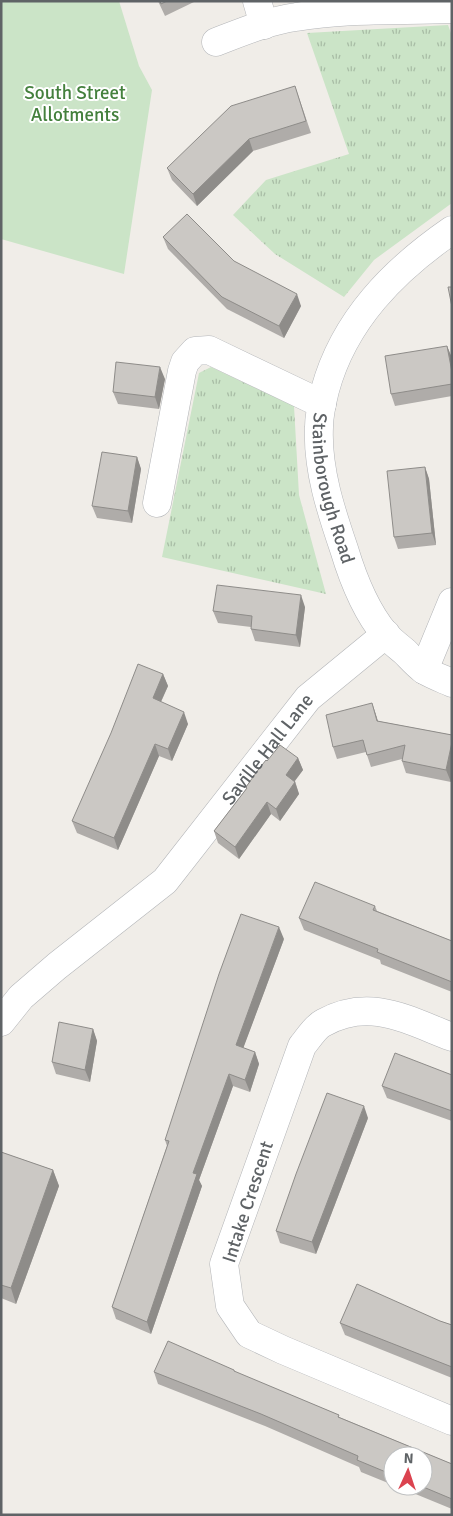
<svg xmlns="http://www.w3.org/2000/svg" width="453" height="1516" font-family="Signika,sans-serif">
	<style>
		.grass { fill: url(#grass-tufts) }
		.garden { fill: #cbe4c7 }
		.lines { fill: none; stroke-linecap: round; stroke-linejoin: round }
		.minor-casing { stroke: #b3b5b8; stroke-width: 29 }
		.minor { stroke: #fff; stroke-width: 28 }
		.wall { fill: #afaca9 }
		.shaded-wall { fill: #8e8c89 }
		.building { fill: #cbc8c4; stroke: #8e8c89 }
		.labels { text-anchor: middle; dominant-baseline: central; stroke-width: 4; stroke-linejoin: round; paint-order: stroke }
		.park-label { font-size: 19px; fill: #44803d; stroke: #fff }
		.street-label { font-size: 19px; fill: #5f6366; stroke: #fff }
	</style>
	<defs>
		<pattern id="grass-tufts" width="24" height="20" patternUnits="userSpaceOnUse" patternTransform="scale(1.25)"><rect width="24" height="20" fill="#cbe4c7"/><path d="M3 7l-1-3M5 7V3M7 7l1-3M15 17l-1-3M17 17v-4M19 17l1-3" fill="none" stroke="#a8bca5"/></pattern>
	</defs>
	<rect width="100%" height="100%" fill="#f0ede8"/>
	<g class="grass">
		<path d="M448 25 452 36V203L374 260 344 297 275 254 233 215 266 180 349 154 307 33Z"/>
		<path d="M211 367 294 406 299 495 326 594 162 557 199 373Z"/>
	</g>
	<path class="garden" d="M1 1H119L139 66 152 90 124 274 1 239Z"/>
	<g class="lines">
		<defs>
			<g id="minor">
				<path d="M257 1 264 25"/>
				<path d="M216 42C242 32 268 21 296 17 347 8 400 11 452 9"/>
				<path id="s1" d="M452 230C394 270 344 320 325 390 322 402 319 415 319 427 317 469 331 511 344 549 353 579 365 610 385 634 391 641 398 646 405 652 411 658 417 665 424 670 432 675 443 679 452 683"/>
				<path d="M157 503 182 371 185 362 195 351 209 350 322 404"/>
				<path d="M424 670 452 602"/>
				<path id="s2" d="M1 1022 21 997 57 966 165 881 308 698 386 634"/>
				<path d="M452 1037C407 1020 370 997 323 1023 315 1027 308 1039 302 1046L224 1264 230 1306 249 1334 283 1350 452 1421"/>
			</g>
		</defs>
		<use href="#minor" class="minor-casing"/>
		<use href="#minor" class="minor"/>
	</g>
	<g class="wall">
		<path d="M158 1H196L165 16Z"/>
		<path d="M295 86 311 133 253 151 197 206 172 180 167 168Z"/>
		<path d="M163 237 234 261 301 306 284 338 227 309 168 249Z"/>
		<path d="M447 346 452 358V396L395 406 391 394Z"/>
		<path d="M165 379 159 409 118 404 113 392Z"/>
		<path d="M137 457 141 469 132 523 97 518 92 506Z"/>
		<path d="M425 467 429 479 436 545 398 549 394 537Z"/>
		<path d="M305 607 300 647 255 641 251 629V627L218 623 213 611Z"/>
		<path d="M163 674 168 686 161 702 188 724 172 761 159 756 118 850 77 833 72 821Z"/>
		<path d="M372 703 378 721 452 735 451 782 406 773 402 761V759L371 767 366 752 337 759 333 747Z"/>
		<path d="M298 758 303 770 295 781 299 794 280 821 271 814 239 859 218 843 214 831 246 789V787L267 761Z"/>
		<path d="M375 906 377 911 452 941V992L381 964 380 960 304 930 299 918Z"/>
		<path d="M284 939 243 1048 255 1052 259 1064 250 1092 233 1086 199 1180 202 1186 151 1334 116 1319 112 1307 167 1146 165 1140Z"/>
		<path d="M93 1029 97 1041 90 1082 56 1074 52 1062Z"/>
		<path d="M452 1075V1121L387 1098 382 1086Z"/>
		<path d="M368 1118 316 1254 280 1243 276 1231Z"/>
		<path d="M1 1152 53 1170 59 1186 16 1304 1 1298Z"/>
		<path d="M440 1321 452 1325V1378L345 1335 340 1323Z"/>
		<path d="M234 1370 235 1372 339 1415V1417L452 1464V1509L396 1486H423L393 1456V1485L361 1472 359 1467 265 1426 158 1384 154 1372Z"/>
	</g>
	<g class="shaded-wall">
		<path d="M249 139 253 151 197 206 193 194Z"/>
		<path d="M297 294 301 306 284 338 279 326Z"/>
		<path d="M447 346 452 358V372Z"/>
		<path d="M160 367 165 379 159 409 155 397Z"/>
		<path d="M137 457 141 469 132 523 128 511Z"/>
		<path d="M425 467 429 479 436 545 432 533Z"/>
		<path d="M301 595 305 607 300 647 296 635Z"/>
		<path d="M163 674 168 686 157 710 153 698Z"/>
		<path d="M372 703 376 715 381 733 377 721Z"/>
		<path d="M184 712 188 724 172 761 168 749Z"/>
		<path d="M452 742V778L451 782 446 770Z"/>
		<path d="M155 744 159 756 118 850 114 838Z"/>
		<path d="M298 758 303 770 290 787 286 775Z"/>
		<path d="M295 782 299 794 280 821 276 809Z"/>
		<path d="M267 802 271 814 239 859 235 847Z"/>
		<path d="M279 927 284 939 240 1057 236 1045Z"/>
		<path d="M93 1029 97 1041 90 1082 85 1070Z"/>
		<path d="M255 1052 259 1064 250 1092 245 1080Z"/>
		<path d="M229 1074 233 1086 199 1180 202 1186 151 1334 147 1322 193 1173Z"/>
		<path d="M364 1106 368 1118 316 1254 312 1242Z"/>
		<path d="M53 1170 59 1186 16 1304 11 1288Z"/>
	</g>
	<g class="building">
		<path d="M160 1H167L161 4Z"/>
		<path d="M295 86 306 121 249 139 193 194 167 168 231 106Z"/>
		<path d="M187 214 234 261 297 294 279 326 222 297 163 237Z"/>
		<path d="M448 287H452V307Z"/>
		<path d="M447 346 452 372V384L391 394 385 356Z"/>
		<path d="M116 362 160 367 155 397 113 392Z"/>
		<path d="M102 452 137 457 128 511 92 506Z"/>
		<path d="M425 467 432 533 394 537 387 471Z"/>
		<path d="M217 585 301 595 296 635 251 629 252 616 213 611Z"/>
		<path d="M138 664 163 674 153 698 184 712 168 749 155 744 114 838 72 821 111 733Z"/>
		<path d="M372 703 377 721 452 735V742L446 770 402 761 405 745 367 755 363 740 333 747 326 715Z"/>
		<path d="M280 745 298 758 286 775 295 782 276 809 267 802 235 847 214 831 247 788 246 787 258 770 266 760 267 761Z"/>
		<path d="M315 882 375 906 373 910 452 941V982L377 952 378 949 299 918Z"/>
		<path d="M241 914 279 927 236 1045 255 1052 245 1080 229 1074 193 1173 197 1174 147 1322 112 1307 169 1141 165 1140 219 974Z"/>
		<path d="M59 1022 93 1029 85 1070 52 1062Z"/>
		<path d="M395 1053 452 1075V1111L382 1086Z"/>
		<path d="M327 1093 364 1106 312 1242 276 1231 296 1174Z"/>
		<path d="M1 1152 53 1170 11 1288 1 1285Z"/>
		<path d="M357 1284 440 1321 452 1325V1367L340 1323Z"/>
		<path d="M168 1341 234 1370V1371L339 1415 338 1417 452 1464V1499L421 1486H423V1456H393V1475L357 1460 358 1456 261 1414 154 1372Z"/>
	</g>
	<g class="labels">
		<g class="park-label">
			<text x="75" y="93">South Street<tspan x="75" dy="22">Allotments</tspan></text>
		</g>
		<g class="street-label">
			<text stroke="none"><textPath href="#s1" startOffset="309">Stainborough Road</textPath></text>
			<text stroke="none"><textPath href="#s2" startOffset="384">Saville Hall Lane</textPath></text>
			<text transform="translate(248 1202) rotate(-72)">Intake Crescent</text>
		</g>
	</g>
	<rect width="453" height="1516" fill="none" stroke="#5f6366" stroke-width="5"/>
	<g transform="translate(408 1471) rotate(3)"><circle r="24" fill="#ffffff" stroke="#bfc1c2"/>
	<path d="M0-4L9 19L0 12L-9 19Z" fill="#db434f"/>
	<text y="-8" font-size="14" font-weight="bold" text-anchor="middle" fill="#5f6366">N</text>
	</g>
</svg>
